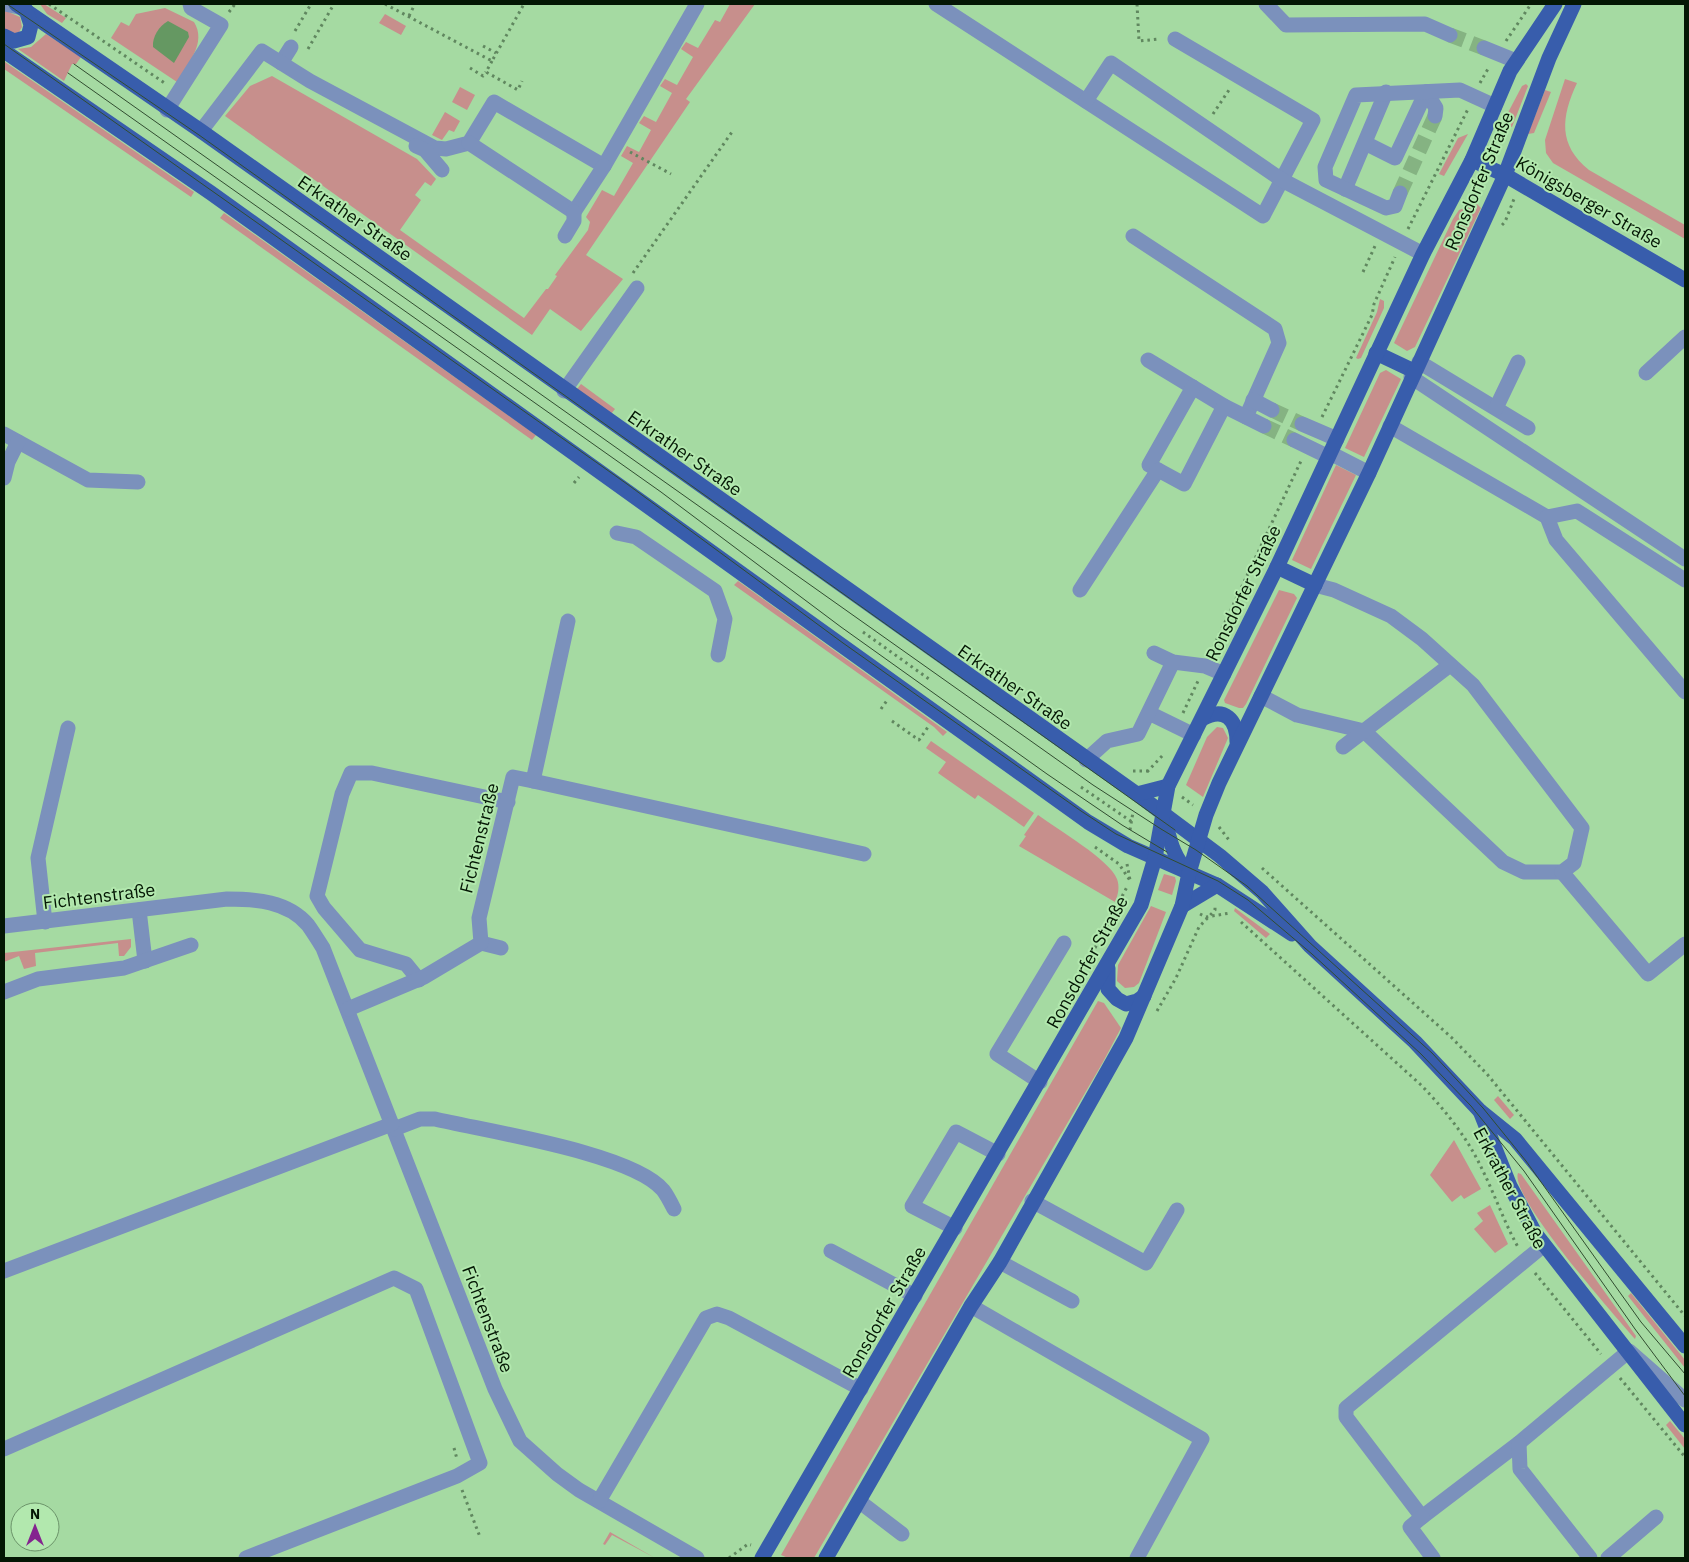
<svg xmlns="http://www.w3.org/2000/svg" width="1689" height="1562" font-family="'IBM Plex Sans',sans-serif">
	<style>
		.green { fill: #c78f8c }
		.water { fill: #659862 }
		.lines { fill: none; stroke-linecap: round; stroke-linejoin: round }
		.minor-tunnel { stroke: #85b382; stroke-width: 15; stroke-dasharray: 15 8; stroke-linecap: butt }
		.path { stroke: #60875f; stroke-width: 3; stroke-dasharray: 2.5 4; stroke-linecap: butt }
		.minor { stroke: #7b91bc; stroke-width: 15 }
		.major { stroke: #385dac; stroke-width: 15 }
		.tram { stroke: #314d30; stroke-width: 1 }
		.labels { text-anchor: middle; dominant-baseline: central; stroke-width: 4; stroke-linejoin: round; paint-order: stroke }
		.street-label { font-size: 18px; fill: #041704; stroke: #b2e8ae }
	</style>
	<rect width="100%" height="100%" fill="#a5daa2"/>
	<g class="green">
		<path d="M40 4H44L66 18 62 23 47 14Z"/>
		<path d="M730 4H755L686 99 690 102 586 255 623 279 581 331 550 309 532 335 225 116 250 86 272 76 417 159 436 179 431 186 425 182 415 195 421 200 400 230 524 318 546 289H548L557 276 555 275 588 230 590 222 586 217 602 190 614 196 633 163 621 156 627 146 639 152 651 130 639 123 644 116 656 122 672 93 660 86 665 79 677 85 693 57 681 49 686 42 698 48 715 20 720 22Z"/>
		<path d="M165 8 194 22C207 43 188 63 177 82L111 38 121 22 129 26 136 14Z"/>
		<path d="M4 10 20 17 22 27 19 32 13 34 4 30Z"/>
		<path d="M385 14 406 26 401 35 379 23Z"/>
		<path d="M46 34 81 57 76 64H72L64 81 18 49 31 47Z"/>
		<path d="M5 62 194 192 191 197 4 69Z"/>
		<path d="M1565 79 1577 83C1561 117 1558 145 1589 170L1685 225V239L1553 163 1546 153 1545 140Z"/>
		<path d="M1526 84 1528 86 1512 127 1502 124 1522 86Z"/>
		<path d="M460 87 475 95 467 110 452 102Z"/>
		<path d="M1545 90 1551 92 1534 133 1528 134Z"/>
		<path d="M445 112 460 121 454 132 449 130 442 140 432 135Z"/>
		<path d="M1468 134 1444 176 1439 174 1458 138Z"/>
		<path d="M1477 204 1481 208 1415 347 1407 351 1394 343 1453 219 1459 210Z"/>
		<path d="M224 213 536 435 532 440 220 218Z"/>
		<path d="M1380 299 1384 301V308L1361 358 1358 359 1356 358 1377 312Z"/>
		<path d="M1386 370 1401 379 1364 457 1345 448 1380 373Z"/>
		<path d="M581 384 615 409 611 414 577 389Z"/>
		<path d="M1336 465 1356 475 1311 569 1292 560Z"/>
		<path d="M738 581 947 732 943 736 934 727 734 585Z"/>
		<path d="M1279 590 1294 594 1297 598 1246 704 1243 708H1239L1225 703 1224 700Z"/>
		<path d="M1217 727 1223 728 1228 738 1203 797 1186 785 1207 737Z"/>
		<path d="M931 741 1034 813 1024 827 978 795 975 799 938 773 946 762 926 748Z"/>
		<path d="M1038 815C1057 829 1110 860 1117 879 1120 887 1118 895 1115 902L1019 846 1026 836 1024 835Z"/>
		<path d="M1164 874 1175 877 1176 881 1172 895 1158 890Z"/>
		<path d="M1151 906 1166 912 1139 983 1134 987 1125 988 1117 981 1118 965Z"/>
		<path d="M1235 908 1270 934 1266 938 1234 911Z"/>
		<path d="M131 939V947L124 956H119L118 943 35 953 36 966 24 969 19 956 4 962V953Z"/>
		<path d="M1098 1001 1104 1003 1121 1028 1103 1062 814 1558H788L781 1555Z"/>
		<path d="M1498 1096 1514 1115 1510 1119 1494 1100Z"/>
		<path d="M1454 1140 1481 1189 1464 1199 1461 1195 1452 1202 1430 1175Z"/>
		<path d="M1518 1173 1521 1174 1636 1336 1635 1339C1615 1316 1509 1196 1518 1173Z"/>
		<path d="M1490 1205 1508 1244 1495 1253 1474 1229 1483 1221 1477 1213Z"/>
		<path d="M1631 1293 1685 1360V1368L1628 1296Z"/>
		<path d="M1670 1421 1685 1439V1449L1666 1425Z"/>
		<path d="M610 1532 655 1558 612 1535 605 1545 603 1544Z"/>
	</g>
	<path class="water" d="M168 21 188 32 189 37 174 63 153 47C152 37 159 26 168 21Z"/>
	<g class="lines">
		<g class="minor-tunnel">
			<path d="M1450 35 1484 48"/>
			<path d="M1400 193 1435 116"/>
			<path d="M1272 410 1302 424"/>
			<path d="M1264 426 1294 440"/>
		</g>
		<g class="path">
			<path d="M49 4 166 84"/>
			<path d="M385 4 492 61 524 4"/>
			<path d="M1137 4 1139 41 1159 39"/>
			<path d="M229 12 235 4"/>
			<path d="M409 16 415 4"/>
			<path d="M295 31 311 4"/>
			<path d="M1506 41 1531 4"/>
			<path d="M483 46 496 53"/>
			<path d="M308 49 334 4"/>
			<path d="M492 61 486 72 518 90 522 81"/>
			<path d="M470 68 483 76 486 72"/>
			<path d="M1480 83 1489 67"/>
			<path d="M1213 114 1229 90"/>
			<path d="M630 152 671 174"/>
			<path d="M1502 225 1505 222 1514 199"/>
			<path d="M1408 229 1468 109"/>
			<path d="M1363 272 1375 246"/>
			<path d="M633 273 732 132"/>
			<path d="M1322 417 1372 315 1374 304 1395 257"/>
			<path d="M574 483 579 477"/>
			<path d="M863 632 929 679"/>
			<path d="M1211 652 1301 461"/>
			<path d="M881 709 888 699"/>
			<path d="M1183 713 1198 681"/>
			<path d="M892 721 919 740 928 727"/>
			<path d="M1133 771H1148L1151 774"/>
			<path d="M1147 772 1163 755"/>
			<path d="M1081 787 1132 822"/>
			<path d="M1182 797 1193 805"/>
			<path d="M1219 827 1229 840"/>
			<path d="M1130 830 1133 812"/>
			<path d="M1095 847 1119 864 1131 882"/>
			<path d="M1127 864 1130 880"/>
			<path d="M1262 868 1451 1037 1487 1074 1685 1316"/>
			<path d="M1200 914 1206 917 1230 913"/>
			<path d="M1241 922 1421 1085C1445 1110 1467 1137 1482 1169 1495 1195 1504 1222 1518 1247"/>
			<path d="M1095 948 1128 885"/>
			<path d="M1157 1011 1176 978 1199 927 1215 910V904"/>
			<path d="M1535 1273 1601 1354"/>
			<path d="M1620 1378 1685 1457"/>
			<path d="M454 1448 457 1459"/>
			<path d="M462 1490 480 1537"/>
			<path d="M729 1558 748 1544 751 1545"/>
		</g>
		<g class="minor">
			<path d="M5 4 23 8"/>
			<path d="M936 4 1263 216 1313 120 1175 39"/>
			<path d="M1266 4 1286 25 1425 24 1450 35"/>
			<path d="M1484 48 1516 61"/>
			<path d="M281 63 291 47"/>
			<path d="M1426 92 1436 108 1435 116"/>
			<path d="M1086 101 1111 63 1282 180 1423 254"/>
			<path d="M167 110 221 25 191 8 190 4"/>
			<path d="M201 131 262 51 310 81 435 148 446 149 469 143 494 102 604 166 697 4"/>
			<path d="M469 143 574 212 604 166"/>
			<path d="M1365 143 1395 158 1426 92"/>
			<path d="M416 146 425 150 442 170"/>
			<path d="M1345 189 1386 92"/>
			<path d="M1400 193 1395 206 1386 208 1326 180 1325 167 1356 95 1460 90 1495 106"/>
			<path d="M565 236 574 221V212"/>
			<path d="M1133 236 1275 329 1279 343 1246 417"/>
			<path d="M1148 360 1224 406 1264 426"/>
			<path d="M1419 362 1528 428"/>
			<path d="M1646 373 1685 337"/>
			<path d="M1411 377 1685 559"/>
			<path d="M1193 387 1149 465 1184 484 1224 406"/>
			<path d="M564 391 637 288"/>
			<path d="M1253 400 1272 410"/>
			<path d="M1496 408 1518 362"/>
			<path d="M1302 424 1337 439"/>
			<path d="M1390 426 1547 517 1556 540 1685 692"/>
			<path d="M4 434 88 480 138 482"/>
			<path d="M1294 440 1329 457"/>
			<path d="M1330 453 1369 473"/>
			<path d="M4 478 8 462 18 442"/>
			<path d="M1547 517 1577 511 1685 580"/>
			<path d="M617 533 636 537 715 591 725 619 718 655"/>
			<path d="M1080 590 1158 470"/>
			<path d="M1154 653 1173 662 1205 666 1224 674"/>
			<path d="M1261 696 1297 715 1364 731 1503 862 1524 872H1562L1574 863 1582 828 1473 685 1422 639 1391 616 1334 590 1315 585"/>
			<path d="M1149 713 1194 735"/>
			<path d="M1343 747 1450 665"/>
			<path d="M1086 760 1107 741 1138 734 1173 662"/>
			<path d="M533 781 864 854"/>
			<path d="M1562 872 1648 974 1685 944"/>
			<path d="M139 910 145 961"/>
			<path d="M45 922 38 858 68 728"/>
			<path d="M4 926 227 899C255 899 288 901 308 925 313 932 318 940 323 948L495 1389 520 1441 557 1474 579 1490 697 1558"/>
			<path d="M481 943 501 948"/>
			<path d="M419 980 406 964 360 950 324 908 317 896 342 794 351 773H372L508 802"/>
			<path d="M4 992 38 979 124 968 191 945"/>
			<path d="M348 1009 424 977 481 943 479 918 513 777 533 781 568 621"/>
			<path d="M1040 1082 997 1054 1064 943"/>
			<path d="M394 1129 420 1119H435C485 1131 632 1153 663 1190 667 1195 671 1203 674 1209"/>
			<path d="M1032 1201 1146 1263 1177 1210"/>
			<path d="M955 1228 912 1206 956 1132 998 1154"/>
			<path d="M1544 1245 1346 1408V1417L1422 1517 1519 1443 1629 1351 1685 1400"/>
			<path d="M831 1251 915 1296"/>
			<path d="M1000 1262 1072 1301"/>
			<path d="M4 1271 392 1124"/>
			<path d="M971 1306 1202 1439 1137 1558"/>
			<path d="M1519 1443 1520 1469 1590 1558"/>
			<path d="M4 1449 394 1278 416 1289 480 1463 457 1476 246 1558"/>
			<path d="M599 1501 706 1318 717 1314 729 1318 861 1389"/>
			<path d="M860 1502 902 1534"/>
			<path d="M1422 1517 1410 1527 1433 1558"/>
			<path d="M1608 1558 1656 1517"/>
		</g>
		<g class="major">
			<path d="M16 4 201 131 1137 794 1220 856 1262 892 1310 946 1415 1042 1479 1110 1515 1139 1685 1346"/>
			<path d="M4 36 14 41 28 37 31 25 26 10"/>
			<path d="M4 51 211 193 1088 822 1128 846 1217 885 1292 934"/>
			<path d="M1472 160 1505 175 1685 280"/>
			<path d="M1376 353 1414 371"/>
			<path d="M1277 567 1315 585"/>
			<path d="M1202 719C1225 706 1237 720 1237 742"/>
			<path d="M1137 794 1168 786"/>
			<path d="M1165 821C1170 840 1173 857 1188 872"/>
			<path d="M1182 906 1217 885"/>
			<path d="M1108 968V989L1117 999 1126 1004 1137 1001 1144 996"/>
			<path d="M1480 1111 1510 1186 1535 1233 1685 1425"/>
			<path d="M762 1558 1141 905 1155 858 1168 786 1277 567 1423 254 1472 160 1510 71 1555 4"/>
			<path d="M826 1558 971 1306 1000 1262 1126 1038 1182 906 1189 873 1206 815 1219 783 1369 473 1505 175 1549 58 1574 4"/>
		</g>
		<g class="tram">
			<path d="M7 4 199 135 1175 830"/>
			<path d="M4 44 627 484 843 643 1081 811 1116 834 1218 881 1248 900 1312 954 1421 1054 1471 1106 1524 1171 1635 1329 1685 1396"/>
			<path d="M74 64 1093 785 1161 829 1196 850 1247 886 1432 1053 1483 1108 1526 1161 1641 1322 1685 1374"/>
			<path d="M68 73 661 492 841 627 1047 774 1122 825 1167 852"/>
		</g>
	</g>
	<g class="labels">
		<g class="street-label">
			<text transform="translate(1479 181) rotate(-67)">Ronsdorfer Straße</text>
			<text transform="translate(1589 202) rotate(30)">Königsberger Straße</text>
			<text transform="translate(355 218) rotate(35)">Erkrather Straße</text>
			<text transform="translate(685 453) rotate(35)">Erkrather Straße</text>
			<text transform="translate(1243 593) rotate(-64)">Ronsdorfer Straße</text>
			<text transform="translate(1015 687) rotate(35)">Erkrather Straße</text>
			<text transform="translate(479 838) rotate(-76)">Fichtenstraße</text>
			<text transform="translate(99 896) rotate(-7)">Fichtenstraße</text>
			<text transform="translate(1087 962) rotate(-61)">Ronsdorfer Straße</text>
			<text transform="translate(1510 1188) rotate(62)">Erkrather Straße</text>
			<text transform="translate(884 1312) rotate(-60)">Ronsdorfer Straße</text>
			<text transform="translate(488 1319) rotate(69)">Fichtenstraße</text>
		</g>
	</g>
	<rect width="1689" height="1562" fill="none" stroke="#041704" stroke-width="10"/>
	<g transform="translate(35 1527)"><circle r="24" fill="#b2e8ae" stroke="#6c946a"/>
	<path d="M0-4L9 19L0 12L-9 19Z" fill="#84248f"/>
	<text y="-8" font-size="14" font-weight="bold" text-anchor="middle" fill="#041704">N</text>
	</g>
</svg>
